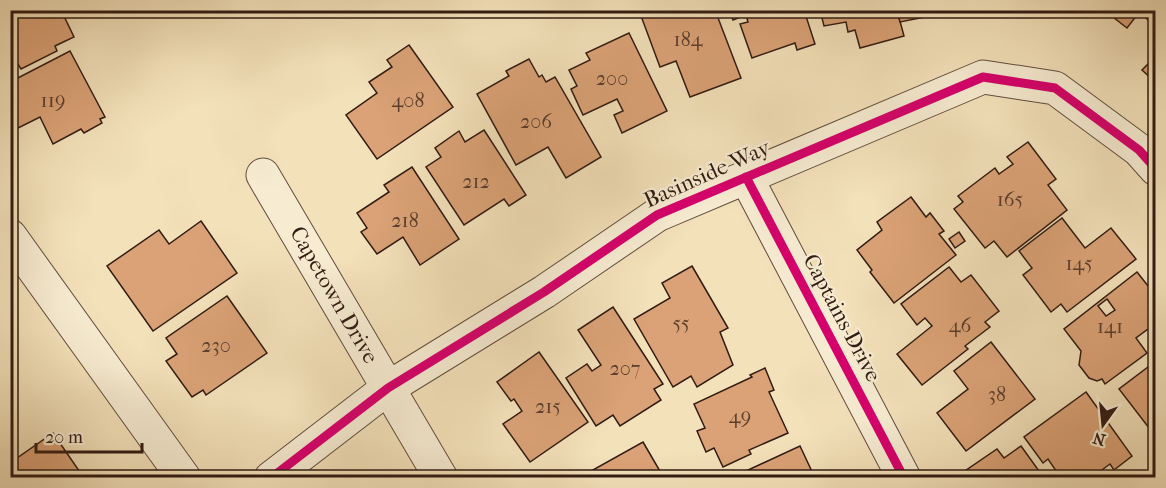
<svg xmlns="http://www.w3.org/2000/svg" width="1166" height="488" font-family="'IM FELL French Canon',serif">
	<style>
		.building { fill: #daa276; stroke: #311b12; stroke-width: 1.5; fill-rule: evenodd }
		.lines { fill: none; stroke-linecap: round; stroke-linejoin: round }
		.minor-casing { stroke: #624c3c; stroke-width: 35 }
		.minor { stroke: #f7ecd2; stroke-width: 33 }
		.cycleway-casing { stroke: #f7ecd2; stroke-width: 13 }
		.cycleway { stroke: #d6006c; stroke-width: 9 }
		.labels { text-anchor: middle; dominant-baseline: central; stroke-width: 4.5; stroke-linejoin: round; paint-order: stroke }
		.number-label { font-size: 20px; fill: #5b3d2b }
		.street-label { font-size: 22px; fill: #311b12; stroke: #f7ecd2 }
	</style>
	<rect width="100%" height="100%" fill="#f3e1ba"/>
	<filter id="stains"><feTurbulence type="fractalNoise" baseFrequency=".00333" numOctaves="4"/><feColorMatrix values="0 0 0 0 .2 0 0 0 0 .09 0 0 0 0 .02 0 0 0 .5 -.17"/></filter>
	<radialGradient id="worn" r=".72"><stop offset=".6" stop-color="#630" stop-opacity="0"/><stop offset="1" stop-color="#630" stop-opacity=".3"/></radialGradient>
	<g class="building">
		<path d="M10 10H61L74 37 55 46 57 51 21 69 10 52V39L14 37 10 31Z"/>
		<path d="M655 10H715L741 78 690 97 676 61 660 67 641 16Z"/>
		<path d="M729 10H804L815 44 797 50 795 43 752 58 740 24 748 22 746 15 733 20Z"/>
		<path d="M820 10H897L904 36 860 48 855 30 848 32 846 22 824 26Z"/>
		<path d="M897 10H940L941 14 900 22Z"/>
		<path d="M1104 10H1141L1127 28Z"/>
		<path d="M1152 10H1156V28L1145 17Z"/>
		<path d="M629 33 667 111 622 133 614 115 623 111 617 99 583 115 571 89 577 86 569 70 590 60 586 53Z"/>
		<path d="M409 45 453 107 377 159 346 115 377 93 369 82 392 67 387 60Z"/>
		<path d="M70 51 105 117 100 119 102 123 84 133 81 129 53 144 40 117 10 132V82Z"/>
		<path d="M1156 56V83L1142 70Z"/>
		<path d="M529 59 539 77 542 75 546 82 555 77 601 157 566 178 548 147 516 165 477 94 509 76 506 71Z"/>
		<path d="M484 130 526 195 509 206 504 199 464 225 426 167 441 157 435 148 459 131 465 142Z"/>
		<path d="M1028 142 1056 179 1048 185 1067 210 1007 257 994 241 985 248 954 209 963 202 958 196 995 168 999 174 1013 164 1007 157Z"/>
		<path d="M412 167 459 239 420 265 403 237 377 254 361 232 367 228 357 213 389 192 384 185Z"/>
		<path d="M911 197 926 217 930 213 944 231 939 234 956 255 894 303 870 272 872 270 857 250 882 230 877 222Z"/>
		<path d="M1062 218 1085 248 1111 228 1136 259 1067 312 1061 304 1051 312 1023 275 1032 268 1019 251Z"/>
		<path d="M201 221 237 273 153 331 107 266 159 230 169 244Z"/>
		<path d="M959 232 965 241 955 248 949 239Z"/>
		<path d="M692 266 728 328 720 332 733 365 697 387 691 376 673 387 634 319 670 298 662 283Z"/>
		<path d="M949 267 961 282 971 275 999 311 985 322 990 327 965 346 968 349 922 385 897 354 932 326 925 318 917 325 901 304Z"/>
		<path d="M1137 272 1156 296V323L1136 338 1147 353 1105 384 1102 379 1097 381 1089 378 1079 365 1081 351 1064 329ZM1107 299 1115 310 1106 316 1098 306Z"/>
		<path d="M227 296 267 353 206 395 203 390 192 397 166 361 177 354 166 338Z"/>
		<path d="M613 307 663 384 654 389 661 400 620 426 613 415 596 426 566 378 587 364 592 371 601 365 578 330Z"/>
		<path d="M991 342 1035 399 966 451 937 413 968 389 954 371Z"/>
		<path d="M539 352 588 422 530 462 503 424 522 411 514 399 511 401 497 382Z"/>
		<path d="M1156 361V437L1119 389Z"/>
		<path d="M765 368 774 390 769 392 788 433 749 450 751 454 723 467 714 448 706 452 697 431 705 428 694 404 752 377 750 375Z"/>
		<path d="M1086 392 1132 456 1114 470 1110 464 1091 478H1061L1048 459 1043 463 1024 437Z"/>
		<path d="M53 433 84 478H10V463Z"/>
		<path d="M643 442 664 478H595L591 471Z"/>
		<path d="M800 446 815 478H731Z"/>
		<path d="M1021 446 1044 478H961L959 475 997 449 1004 458Z"/>
	</g>
	<g class="lines">
		<defs>
			<g id="minor">
				<path d="M263 175 441 478"/>
				<path d="M746 177 904 478"/>
				<path d="M10 236 184 478"/>
				<path d="M271 478 388 388 544 292 657 215 983 77 1055 88 1139 150 1156 169"/>
			</g>
		</defs>
		<use href="#minor" class="minor-casing"/>
		<use href="#minor" class="minor"/>
		<defs>
			<g id="cycleway">
				<path d="M746 177 904 478"/>
				<path d="M271 478 388 388 544 292 657 215 983 77 1055 88 1139 150 1156 169"/>
			</g>
		</defs>
		<use href="#cycleway" class="cycleway-casing"/>
		<use href="#cycleway" class="cycleway"/>
	</g>
	<g class="labels">
		<g class="number-label">
			<text x="688" y="39">184</text>
			<text x="612" y="78">200</text>
			<text x="53" y="100">119</text>
			<text x="408" y="100">408</text>
			<text x="536" y="121">206</text>
			<text x="476" y="181">212</text>
			<text x="1010" y="199">165</text>
			<text x="405" y="220">218</text>
			<text x="1079" y="263">145</text>
			<text x="681" y="323">55</text>
			<text x="960" y="325">46</text>
			<text x="1110" y="326">141</text>
			<text x="216" y="345">230</text>
			<text x="625" y="368">207</text>
			<text x="997" y="394">38</text>
			<text x="548" y="406">215</text>
			<text x="740" y="416">49</text>
		</g>
		<g class="street-label">
			<text transform="translate(707 174) rotate(-24)">Basinside Way</text>
			<text transform="translate(334 295) rotate(60)">Capetown Drive</text>
			<text transform="translate(842 318) rotate(62)">Captains Drive</text>
		</g>
	</g>
	<rect width="1166" height="488" fill="none" stroke="#f3e1ba" stroke-width="36"/>
	<rect x="12" y="12" width="1142" height="464" fill="none" stroke="#311b12" stroke-width="3"/>
	<rect x="18" y="18" width="1130" height="452" fill="none" stroke="#311b12" stroke-width="1.5"/>
	<g transform="translate(1103 425) rotate(195)" stroke="#f7ecd2" stroke-width="4.5" paint-order="stroke">
	<path d="M0-4.5L10 22L0 15L-10 22Z" fill="#311b12"/>
	<text y="-9" font-size="16" font-weight="bold" text-anchor="middle" fill="#311b12">N</text>
	</g>
	<path d="M36 443v9h106v-9" fill="none" stroke="#311b12" stroke-width="3"/>
	<text x="45" y="443" font-size="18" fill="#311b12" stroke="#f7ecd2" stroke-width="4.5" paint-order="stroke">20 m</text>
	<rect width="100%" height="100%" filter="url(#stains)"/>
	<rect width="100%" height="100%" fill="url(#worn)"/>
</svg>
